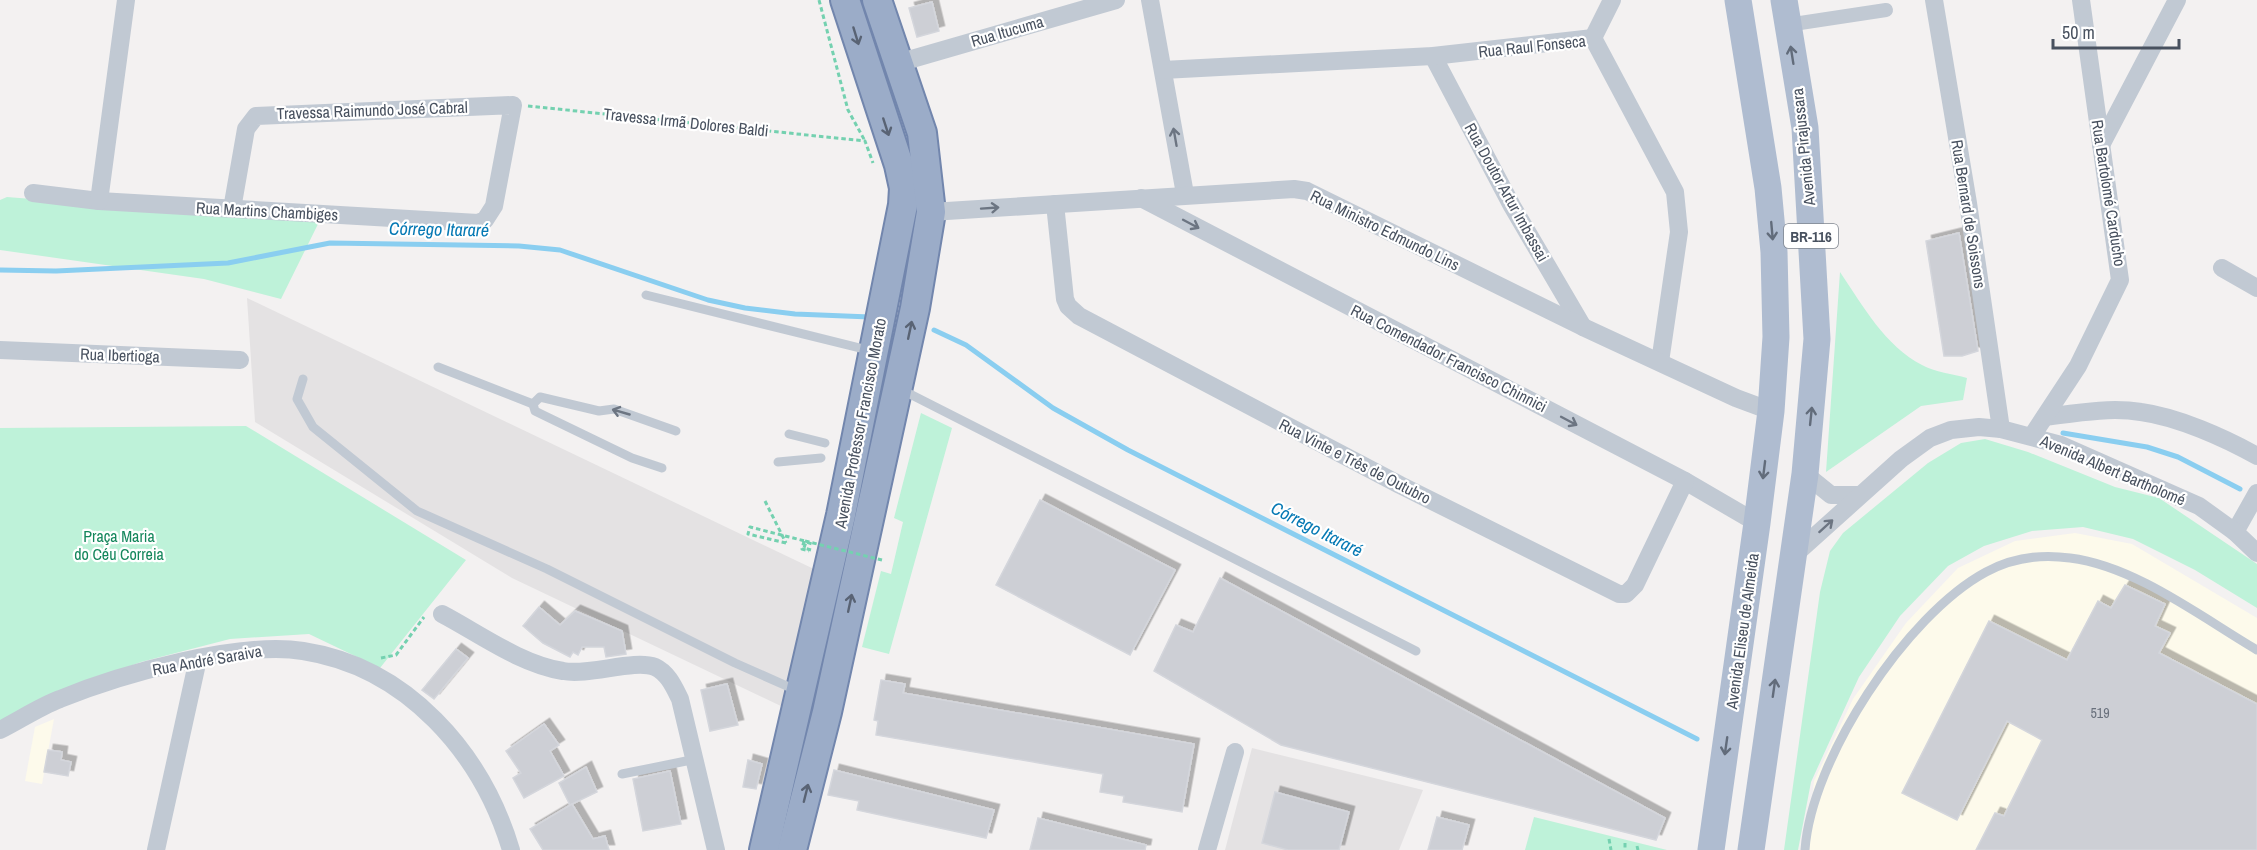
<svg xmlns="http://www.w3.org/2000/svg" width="2257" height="850" font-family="'Archivo Narrow',sans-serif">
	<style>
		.commercial { fill: #fdfaeb }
		.education { fill: #e4e2e3 }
		.green { fill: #bef2d9 }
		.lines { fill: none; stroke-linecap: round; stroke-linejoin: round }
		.stream { stroke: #8acef0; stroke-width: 5 }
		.building { fill: #cdcfd5; stroke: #d4d6dc; stroke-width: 1.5; filter: url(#shadow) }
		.trunk-casing { stroke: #7286ad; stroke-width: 32 }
		.path { stroke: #74d1b0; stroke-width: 3; stroke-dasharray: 4.5 3; stroke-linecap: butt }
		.service { stroke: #c1c9d3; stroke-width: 9 }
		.pedestrian { stroke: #c1c9d3; stroke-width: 14 }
		.minor { stroke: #c1c9d3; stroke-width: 18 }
		.primary { stroke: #afbcd0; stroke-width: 27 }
		.trunk { stroke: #9bacc8; stroke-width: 28 }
		.path-bridge { stroke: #74d1b0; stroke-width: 3; stroke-dasharray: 4.5 3; stroke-linecap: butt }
		.oneway { stroke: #596374 }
		.oneway2 { stroke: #626c7b }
		.oneway3 { stroke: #6c7582 }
		.labels { text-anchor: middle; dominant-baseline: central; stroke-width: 4.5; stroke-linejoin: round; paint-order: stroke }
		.number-label { font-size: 14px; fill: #69707c }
		.shield { fill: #fff; stroke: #7f858f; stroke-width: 1.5 }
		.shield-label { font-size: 15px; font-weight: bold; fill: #48515f }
		.street-label { font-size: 16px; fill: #48515f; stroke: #fff }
		.park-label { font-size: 16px; fill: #13865b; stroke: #fff }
		.water-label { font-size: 18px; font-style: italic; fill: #0679b4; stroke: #fff }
	</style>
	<defs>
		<filter id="shadow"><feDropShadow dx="5.5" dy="-5.5" stdDeviation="0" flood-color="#0004"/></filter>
	</defs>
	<rect width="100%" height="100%" fill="#f3f1f1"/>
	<g class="commercial">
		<path d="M2075 533 2132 544 2257 618V850H1808L1814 781 1853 699 1906 623 1958 568 2015 541Z"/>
		<path d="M54 719 42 784 25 781 35 727Z"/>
	</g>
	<g class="education">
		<path d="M247 298 816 570 783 707 512 578 255 422Z"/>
		<path d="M1252 748 1423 790 1399 850H1225Z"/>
	</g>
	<g class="green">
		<path d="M7 197 319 222 281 299 204 279 0 250V200Z"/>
		<path d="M1840 272C1863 306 1885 346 1922 365 1935 372 1953 374 1967 378L1963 400 1921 406 1826 472Z"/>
		<path d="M921 413 952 428 889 654 862 647 881 571 891 574 903 522 894 518Z"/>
		<path d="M246 426 466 560 380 668 309 634 230 639 141 662 47 696 0 722V428Z"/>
		<path d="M1985 439 2028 452 2115 487 2159 498 2257 564V608L2195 570 2133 539 2083 527 2032 531 1984 546 1948 566 1900 616 1859 677 1811 782 1798 850H1784L1820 592 1830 551 1843 533 1928 463 1961 443Z"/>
		<path d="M1534 817 1667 850H1525Z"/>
	</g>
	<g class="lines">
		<g class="stream">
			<path d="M0 270 56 271 228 263 330 243 519 246 560 250 708 300 745 308 795 314 870 317"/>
			<path d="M934 330 966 345 1053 408 1128 450 1697 739"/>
			<path d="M2063 433 2147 447 2178 457 2240 489"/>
		</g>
	</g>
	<g class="building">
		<path d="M932 2 939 31 917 37 909 8Z"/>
		<path d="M1959 233 1978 351 1962 356H1944L1926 241Z"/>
		<path d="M1040 500 1175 570 1130 655 996 585Z"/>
		<path d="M1220 578 1665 818 1656 840 1281 745 1154 671 1176 625 1193 632Z"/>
		<path d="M2125 585 2165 604 2155 626 2170 633 2159 653 2257 704V850H1976L1995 813 2004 816 2042 740 2007 721 1957 820 1902 793 1989 621 2067 660 2098 601 2111 608Z"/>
		<path d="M539 607 560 625 575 611 622 631 626 654 606 657 604 647H582L578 655 573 652 570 657 543 643 523 626Z"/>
		<path d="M456 649 468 658 434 699 422 690Z"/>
		<path d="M881 680 905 684 903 693 1194 744 1182 812 1123 802 1124 796 1100 792 1103 774 876 735 878 721 874 720Z"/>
		<path d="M727 684 738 725 710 731 701 690Z"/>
		<path d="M544 724 559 745 550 751 564 776 524 798 513 778 521 773 506 751Z"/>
		<path d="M48 750 62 752 61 760 71 762 68 776 44 772Z"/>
		<path d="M748 760 762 764 756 789 743 787Z"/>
		<path d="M586 767 597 792 570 805 559 783Z"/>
		<path d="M834 770 994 810 986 838 857 810 859 801 828 795Z"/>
		<path d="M670 771 681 824 643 831 633 779Z"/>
		<path d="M1275 792 1349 812 1339 850H1288L1262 843Z"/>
		<path d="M572 804 593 839 605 836 609 850H543L530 829Z"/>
		<path d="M1437 817 1469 825 1462 850H1428Z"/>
		<path d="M1038 818 1146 845 1145 850H1030Z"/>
	</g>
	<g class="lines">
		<defs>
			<g id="trunk">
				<path d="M764 850 841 515 903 205 904 188 899 165 845 0"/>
				<path d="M792 850 827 712 915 308 931 212 922 133 877 0"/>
			</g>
		</defs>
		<use href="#trunk" class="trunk-casing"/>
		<g class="path">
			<path d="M819 0 848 110 865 141"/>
			<path d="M528 106 865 141 873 163"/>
			<path d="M765 501 786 543"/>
			<path d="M804 541 802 549 809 551"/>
			<path d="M786 543 748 534 750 527 805 541"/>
			<path d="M811 550 804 548 806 542 812 544"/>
			<path d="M381 658 396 655 424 617"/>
			<path d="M1609 839 1611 850"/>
			<path d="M1625 843V850"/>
			<path d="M1637 846 1638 850"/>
		</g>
		<g class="service">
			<path d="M646 295 872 351"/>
			<path d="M438 367 533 404"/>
			<path d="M303 379 297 399 313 427 417 511 547 569 735 663 798 691"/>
			<path d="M902 390 1416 651"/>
			<path d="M789 434 825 443"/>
			<path d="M778 462 821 458"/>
			<path d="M662 468 632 458 541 414 535 411 533 404 540 397 599 411 614 409 676 431"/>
			<path d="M622 774 696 759"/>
			<path d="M1805 850C1811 760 1906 615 1986 572 2012 558 2042 554 2070 558 2135 566 2201 617 2257 650"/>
		</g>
		<path class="pedestrian" d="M1787 25 1886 10"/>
		<g class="minor">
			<path d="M1150 0 1185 194"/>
			<path d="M1934 0 1968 203 2001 429"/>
			<path d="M1593 38 1612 0"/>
			<path d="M1433 56 1512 206 1583 327"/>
			<path d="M898 63 1116 0"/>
			<path d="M1163 70 1433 56 1593 38 1675 192 1679 232 1660 362"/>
			<path d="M2101 145 2177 0"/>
			<path d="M33 193 99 201 478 223 485 220 494 206 513 105 256 116 246 129 232 209"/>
			<path d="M1141 198 1685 481 1757 523"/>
			<path d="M99 201 126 0"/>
			<path d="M1055 204 1065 299 1068 306 1079 316 1400 485 1619 594H1626L1635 585 1685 481"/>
			<path d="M931 212 1294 189 1307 191 1583 327 1736 398 1771 411"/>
			<path d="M2222 268 2257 288"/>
			<path d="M0 350 240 360"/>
			<path d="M2045 417C2076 413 2110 407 2141 412 2178 417 2225 438 2257 456"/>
			<path d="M2032 436 2078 366 2120 280 2081 0"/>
			<path d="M1805 474 1831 495H1859"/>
			<path d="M2235 532 2257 493"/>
			<path d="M1793 556 1901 459 1930 438 1951 430 1979 427 2001 429 2061 445 2199 506 2235 532 2257 553"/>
			<path d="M442 614C480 634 520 664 563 671 589 676 634 659 655 667 668 673 674 687 680 699L716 850"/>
			<path d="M0 730C20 720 39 707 60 699 121 674 239 641 303 651 407 667 482 753 511 850"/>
			<path d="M156 850 198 659"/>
			<path d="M1207 850 1235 752"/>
		</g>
		<g class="primary">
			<path d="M1711 850 1757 523 1771 411 1776 337 1774 252 1768 188 1738 0"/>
			<path d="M1751 850 1805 474 1817 339 1805 128 1784 0"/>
		</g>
		<use href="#trunk" class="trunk"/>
		<path class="path-bridge" d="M805 541 882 560"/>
	</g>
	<defs><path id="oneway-shaft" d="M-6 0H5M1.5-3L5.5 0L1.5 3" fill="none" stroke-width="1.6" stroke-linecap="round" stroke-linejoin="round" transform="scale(1.5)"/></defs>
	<g class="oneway">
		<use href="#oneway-shaft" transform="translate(856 36) rotate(73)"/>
		<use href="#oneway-shaft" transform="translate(886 127) rotate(72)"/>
		<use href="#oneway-shaft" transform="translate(910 330) rotate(-78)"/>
		<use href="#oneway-shaft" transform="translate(850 603) rotate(-78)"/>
		<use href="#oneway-shaft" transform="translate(806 793) rotate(-76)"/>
	</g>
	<g class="oneway2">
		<use href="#oneway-shaft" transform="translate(1792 55) rotate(-99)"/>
		<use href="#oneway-shaft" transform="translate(1772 231) rotate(85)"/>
		<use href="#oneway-shaft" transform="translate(1811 416) rotate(-84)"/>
		<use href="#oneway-shaft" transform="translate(1764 470) rotate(97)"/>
		<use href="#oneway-shaft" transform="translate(1774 688) rotate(-82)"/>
		<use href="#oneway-shaft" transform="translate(1726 746) rotate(98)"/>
	</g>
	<g class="oneway3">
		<use href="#oneway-shaft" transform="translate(1175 137) rotate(-100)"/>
		<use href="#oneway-shaft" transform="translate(990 208) rotate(-4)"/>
		<use href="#oneway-shaft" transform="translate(1191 224) rotate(28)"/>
		<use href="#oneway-shaft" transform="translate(621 412) rotate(-164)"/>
		<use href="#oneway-shaft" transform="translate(1569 421) rotate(28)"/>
		<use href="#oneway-shaft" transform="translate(1826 526) rotate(-42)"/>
	</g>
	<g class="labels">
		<g class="number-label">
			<text x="2100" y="713">519</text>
		</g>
		<rect class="shield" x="1784" y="224" width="54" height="24" rx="4.5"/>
		<g class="shield-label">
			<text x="1811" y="236">BR-116</text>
		</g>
		<g class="street-label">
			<text transform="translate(1007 31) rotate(-16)">Rua Itucuma</text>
			<text transform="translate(1532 46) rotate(-6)">Rua Raul Fonseca</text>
			<text transform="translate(372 110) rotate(-2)">Travessa Raimundo José Cabral</text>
			<text transform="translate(686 122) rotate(6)">Travessa Irmã Dolores Baldi</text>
			<text transform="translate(1803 147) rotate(-96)">Avenida Pirajussara</text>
			<text transform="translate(1507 192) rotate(61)">Rua Doutor Artur Imbassai</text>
			<text transform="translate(2109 193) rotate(81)">Rua Bartolomé Carducho</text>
			<text transform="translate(267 211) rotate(3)">Rua Martins Chambiges</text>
			<text transform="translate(1969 214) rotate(81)">Rua Bernard de Soissons</text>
			<text transform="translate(1385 230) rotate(26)">Rua Ministro Edmundo Lins</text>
			<text transform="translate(120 355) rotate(2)">Rua Ibertioga</text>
			<text transform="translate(1449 358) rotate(27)">Rua Comendador Francisco Chinnici</text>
			<text transform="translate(860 423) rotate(-79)">Avenida Professor Francisco Morato</text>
			<text transform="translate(1355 461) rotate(27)">Rua Vinte e Três de Outubro</text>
			<text transform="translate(2113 470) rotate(23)">Avenida Albert Bartholomé</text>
			<text transform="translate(1742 631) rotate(-82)">Avenida Eliseu de Almeida</text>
			<text transform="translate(207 660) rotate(-10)">Rua André Saraiva</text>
		</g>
		<g class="park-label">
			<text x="119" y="536">Praça Maria<tspan x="119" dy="18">do Céu Correia</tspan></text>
		</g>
		<g class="water-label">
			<text transform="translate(439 229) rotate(1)">Córrego Itararé</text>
			<text transform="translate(1317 529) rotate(27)">Córrego Itararé</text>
		</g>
	</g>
	<path d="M2053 39v9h126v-9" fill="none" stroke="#48515f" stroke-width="3"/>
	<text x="2062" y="39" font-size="18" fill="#48515f" stroke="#ffffff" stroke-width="4.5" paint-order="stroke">50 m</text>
</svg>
